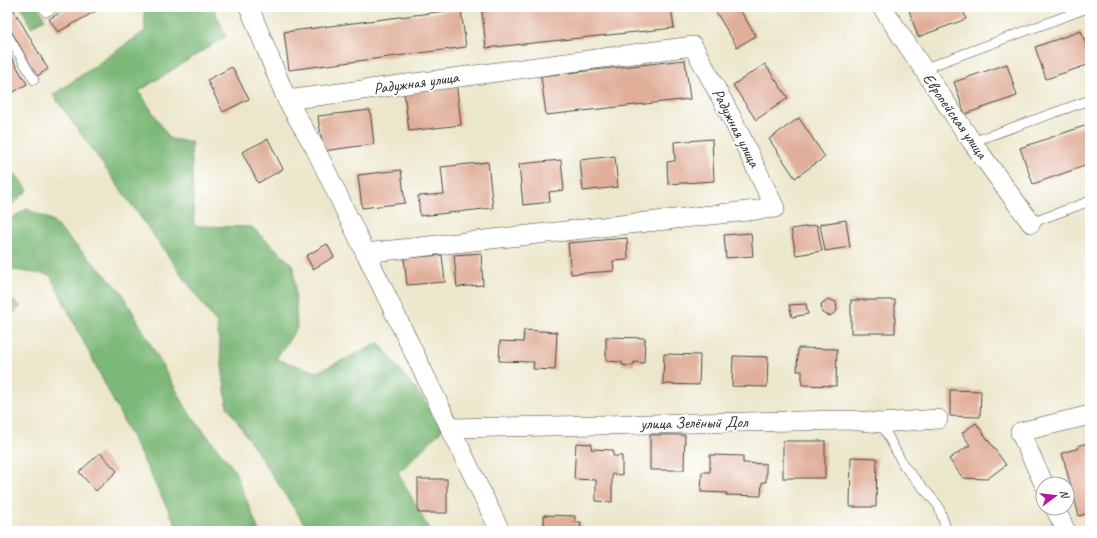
<svg xmlns="http://www.w3.org/2000/svg" width="1097" height="538" font-family="Caveat,sans-serif">
	<style>
		.forest { fill: #7bb877; stroke: #537251 }
		.building { fill: #e0ae99 }
		.lines { fill: none; stroke-linecap: round; stroke-linejoin: round }
		.service-casing { stroke: #484743; stroke-width: 10 }
		.minor-casing { stroke: #484743; stroke-width: 20 }
		.service { stroke: #fff; stroke-width: 9 }
		.minor { stroke: #fff; stroke-width: 19 }
		.labels { text-anchor: middle; dominant-baseline: central; stroke-width: 4; stroke-linejoin: round; paint-order: stroke }
		.street-label { font-size: 16px; fill: #2b2b2b; stroke: #fff }
	</style>
	<rect width="100%" height="100%" fill="#fff"/>
	<filter id="ink" filterUnits="userSpaceOnUse"><feTurbulence type="fractalNoise" baseFrequency=".025" numOctaves="2"/><feDisplacementMap in="SourceGraphic" scale="8" xChannelSelector="R" yChannelSelector="G"/><feConvolveMatrix kernelMatrix="1 2 1 2 8 2 1 2 1" color-interpolation-filters="sRGB"/></filter>
	<filter id="wash" filterUnits="userSpaceOnUse"><feTurbulence type="fractalNoise" baseFrequency=".012" numOctaves="4" result="noise"/><feDisplacementMap in="SourceGraphic" scale="16" xChannelSelector="R" yChannelSelector="G"/><feGaussianBlur stdDeviation="0.9" result="paint"/><feColorMatrix in="noise" values="0 0 0 0 0 0 0 0 0 0 0 0 0 0 0 0 0 1.4 0 .05"/><feComposite in="paint" operator="in"/></filter>
	<g filter="url(#wash)">
		<rect width="100%" height="100%" fill="#ece7cc"/>
		<g class="forest">
			<path d="M21 7H38L45 19 31 27Z"/>
			<path d="M144 7H213L226 36 139 91 170 139 191 142 194 226 252 227 294 266 297 328 276 359 317 372 379 343 445 427 398 473 430 531H309L227 406 217 324 53 95 145 31Z"/>
			<path d="M7 164 28 190 7 209Z"/>
			<path d="M27 209 51 220 121 291 189 413 234 469 259 531H179L50 275 7 269V221Z"/>
			<path d="M7 297 21 306 7 320Z"/>
		</g>
		<g id="blocks">
			<g class="building">
				<path d="M7 7H12L48 69 37 76 7 24Z"/>
				<path d="M71 7H103L58 32 49 19Z"/>
				<path d="M521 7H671L674 28 486 48 482 11Z"/>
				<path d="M713 7H738L756 36 737 47Z"/>
				<path d="M750 7H759L752 11Z"/>
				<path d="M908 7H962L966 19 918 37Z"/>
				<path d="M981 7H991L982 10Z"/>
				<path d="M461 9 466 47 289 70 284 32Z"/>
				<path d="M1081 31 1090 56V64L1046 79 1035 47Z"/>
				<path d="M7 50 27 84 12 93 7 84Z"/>
				<path d="M685 60 690 99 546 115 541 76Z"/>
				<path d="M765 64 788 98 756 120 733 85Z"/>
				<path d="M1007 64 1017 96 965 114 954 82Z"/>
				<path d="M232 67 249 99 223 112 207 80Z"/>
				<path d="M456 80 461 125 409 131 403 85Z"/>
				<path d="M370 110 374 144 323 151 318 116Z"/>
				<path d="M799 118 825 157 795 178 769 139Z"/>
				<path d="M1090 124V164L1033 184 1020 148Z"/>
				<path d="M268 139 283 169 258 183 242 152Z"/>
				<path d="M712 139 714 181 668 184 667 162 675 161 674 142Z"/>
				<path d="M615 156 618 187 583 191 580 160Z"/>
				<path d="M561 160 564 190 549 192 550 202 523 205 519 164Z"/>
				<path d="M488 162 493 208 420 216 418 196 444 194 441 167Z"/>
				<path d="M401 170 405 203 362 208 358 175Z"/>
				<path d="M846 220 850 247 825 251 820 224Z"/>
				<path d="M817 225 822 251 796 255 791 229Z"/>
				<path d="M751 233 753 256 726 258 724 235Z"/>
				<path d="M627 238 628 260 613 261 614 271 571 274 568 243Z"/>
				<path d="M327 244 334 257 313 269 306 256Z"/>
				<path d="M481 253 483 285 457 287 454 255Z"/>
				<path d="M442 255 445 282 407 285 404 258Z"/>
				<path d="M828 299 836 302 837 311 830 316 822 313 821 304Z"/>
				<rect x="851" y="300" width="44" height="33"/>
				<path d="M806 304 808 314 792 317 789 305Z"/>
				<path d="M524 330 557 332 555 370 533 369 534 362 499 361 500 341 523 342Z"/>
				<path d="M606 337 645 338 644 363 634 362V366L622 365V362L606 361Z"/>
				<path d="M798 348 837 349 836 386 802 385V371H797Z"/>
				<path d="M664 354 700 355 699 385 663 384Z"/>
				<path d="M733 356 768 357 767 387 732 386Z"/>
				<path d="M950 390 981 391 980 417 950 416Z"/>
				<path d="M976 423 1006 465 987 479 963 478 949 459 970 445 962 433Z"/>
				<path d="M650 435H685L684 470H650Z"/>
				<rect x="783" y="441" width="42" height="37"/>
				<path d="M1090 442V513L1079 516 1062 453 1079 448 1078 446Z"/>
				<path d="M576 443 592 444 591 449 613 450V456H622V475L612 474V502L596 501V480L574 479Z"/>
				<path d="M100 453 117 471 96 491 79 472Z"/>
				<path d="M710 455 743 456V463L766 464V482H762L761 496 726 495 727 493 701 492 702 472H710Z"/>
				<path d="M851 457 877 458 876 507H850Z"/>
				<rect x="418" y="479" width="29" height="34"/>
				<path d="M544 515 575 516V522H581L580 531H544Z"/>
			</g>
		</g>
	</g>
	<g filter="url(#ink)">
		<use href="#blocks" fill-opacity="0" stroke="#484743" stroke-width="1"/>
		<g class="lines">
			<defs>
				<g id="service">
					<path d="M43 7 46 12 56 7"/>
					<path d="M7 34 34 80"/>
					<path d="M923 69 1090 7"/>
					<path d="M972 142 1090 100"/>
					<path d="M1031 223 1090 201"/>
					<path d="M881 423 904 466 938 505 946 528V531"/>
				</g>
				<g id="minor">
					<path d="M249 7 287 100 315 148 500 531"/>
					<path d="M882 7 972 142 1031 223"/>
					<path d="M287 100 693 46 732 118 775 208 365 253"/>
					<path d="M450 428 849 420 881 423 938 419"/>
					<path d="M1044 484 1020 432 1090 415"/>
					<path d="M1055 508 1066 531"/>
				</g>
			</defs>
			<use href="#service" class="service-casing"/>
			<use href="#minor" class="minor-casing"/>
			<use href="#service" class="service"/>
			<use href="#minor" class="minor"/>
		</g>
	</g>
	<g class="labels">
		<g class="street-label">
			<text transform="translate(416 83) rotate(-8)">Радужная улица</text>
			<text transform="translate(955 116) rotate(55)">Европейская улица</text>
			<text transform="translate(736 128) rotate(63)">Радужная улица</text>
			<text transform="translate(694 423) rotate(-1)">улица Зелёный Дол</text>
		</g>
	</g>
	<rect width="1097" height="538" fill="none" stroke="#fff" stroke-width="24"/>
	<g transform="translate(1055 496) rotate(75)"><circle r="19" fill="#ffffff" stroke="#aaaaaa"/>
	<path d="M0-3L7 15L0 10L-7 15Z" fill="#b5179e"/>
	<text y="-6" font-size="11" font-weight="bold" text-anchor="middle" fill="#2b2b2b">N</text>
	</g>
</svg>
